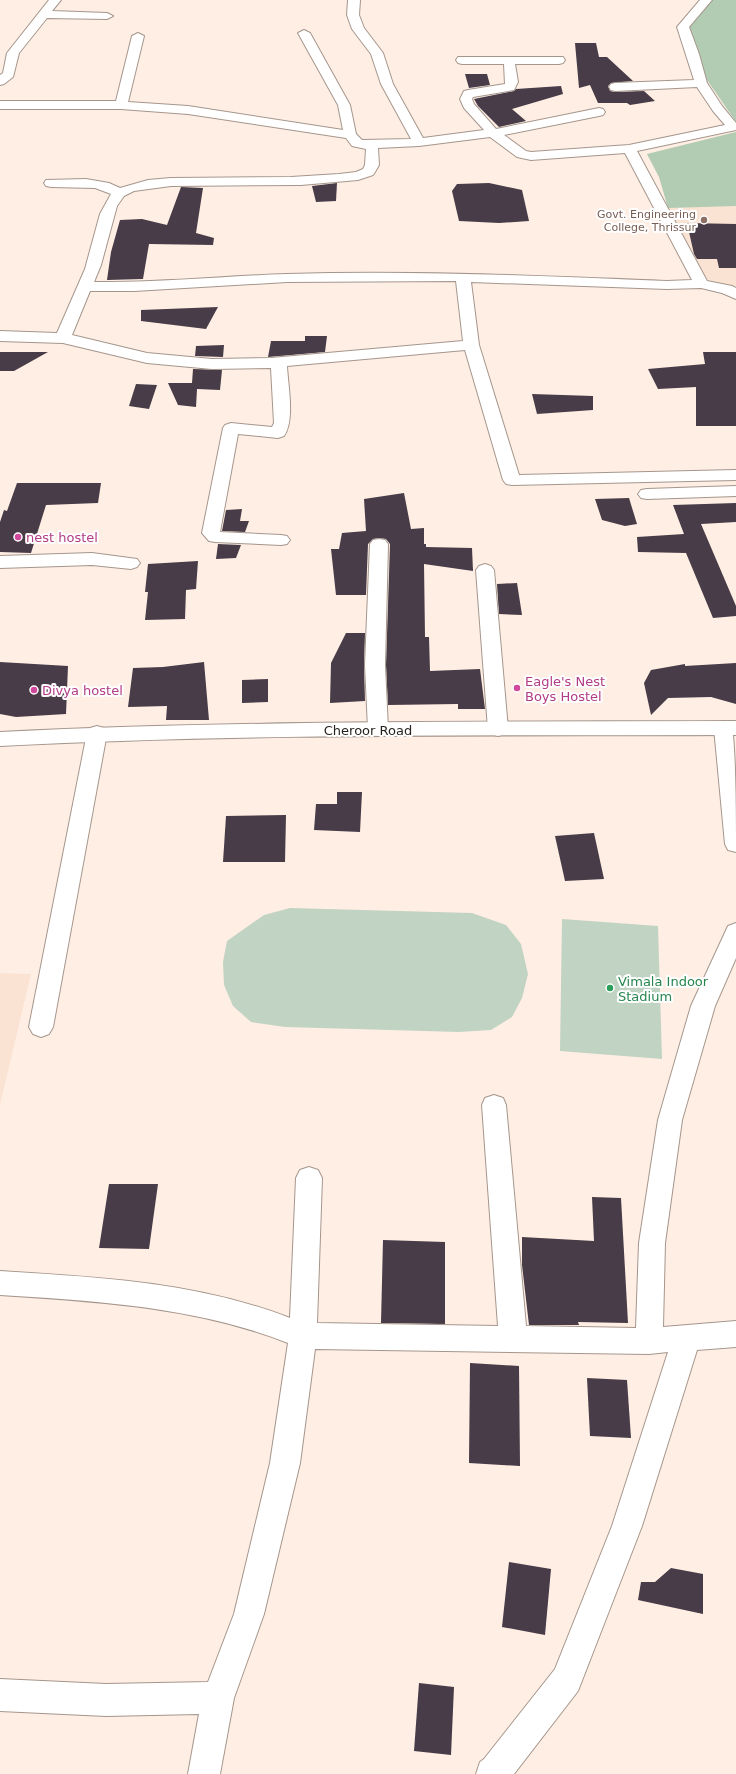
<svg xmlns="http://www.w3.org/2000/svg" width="736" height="1774" font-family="'DejaVu Sans',sans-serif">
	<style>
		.built { fill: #fbe3d4 }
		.green { fill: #c1d3c2 }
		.forest { fill: #b1ccb2 }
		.building { fill: #473c47 }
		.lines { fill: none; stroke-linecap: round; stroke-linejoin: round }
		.minor-casing { stroke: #a5968c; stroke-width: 2 }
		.major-casing { stroke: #a5968c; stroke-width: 2 }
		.minor { fill: #fff; fill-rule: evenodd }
		.major { fill: #fff; fill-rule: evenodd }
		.education-dot { fill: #8d6e63; stroke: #fff; stroke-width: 1.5 }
		.hotel-dot { fill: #d1479c; stroke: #fff; stroke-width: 1.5 }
		.leisure-dot { fill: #2e9e5b; stroke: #fff; stroke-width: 1.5 }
		.labels { text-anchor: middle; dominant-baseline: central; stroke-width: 4; stroke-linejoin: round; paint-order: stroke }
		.far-education-label { font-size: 11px; fill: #785e54; stroke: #fff; text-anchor: end }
		.hotel-label { font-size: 13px; fill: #b23c85; stroke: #fff; text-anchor: start }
		.street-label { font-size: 13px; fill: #251f1b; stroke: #fff }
		.leisure-label { font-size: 13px; fill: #27864d; stroke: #fff; text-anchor: start }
	</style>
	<rect width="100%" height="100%" fill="#ffeee4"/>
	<g class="built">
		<path d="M736 132V287L711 281 696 272 676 232 659 177 647 154Z"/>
		<path d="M0 973 31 974 0 1105Z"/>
	</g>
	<g class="green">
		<path d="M290 908 472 913 506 925 521 944 528 974 522 998 512 1017 491 1030 459 1032 285 1027 251 1022 233 1006 224 985 223 962 227 941 264 915Z"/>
		<path d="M562 919 658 926 662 1059 560 1051Z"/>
	</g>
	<g class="forest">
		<path d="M712 0H736V122L707 80 687 28Z"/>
		<path d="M736 132V206L668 208 659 177 647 154Z"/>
	</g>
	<g class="building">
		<path d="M575 43H596L599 57H607L633 81 611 83 608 86 610 91 615 92 644 91 655 101 630 105 627 103H598L590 85 579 88Z"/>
		<path d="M465 74H487L490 85 469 88Z"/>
		<path d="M561 86 563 94 512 109 526 121 499 127 478 106 474 99 514 91 516 89Z"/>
		<path d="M337 183 336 201 316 202 312 186Z"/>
		<path d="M489 183 522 190 529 221 499 223 459 221 452 191 457 184Z"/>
		<path d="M181 187 203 188 196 233 214 238 213 245 149 244 143 279 107 280 111 252 120 220 142 219 167 225Z"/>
		<path d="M687 223 736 224V268H719L717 259H697L694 254Z"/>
		<path d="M218 307 206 329 141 321V310Z"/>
		<path d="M305 336H327L325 352 268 357 271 341H305Z"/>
		<path d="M224 345 223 357 195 356 196 346Z"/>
		<path d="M0 352H48L14 371H0Z"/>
		<path d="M703 352H736V426H696V387L658 389 648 369 705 364Z"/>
		<path d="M193 369 222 370 220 390 197 389 196 407 178 405 168 383H192Z"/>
		<path d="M136 384 157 385 149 409 129 406Z"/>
		<path d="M532 394 593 396V410L537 414Z"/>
		<path d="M17 483H101L98 503 46 505 31 553 0 552V522L4 510 7 511Z"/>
		<path d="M404 493 411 529 424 528V544H426V547L472 548 473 571 424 564 425 637H429L430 671 480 669 485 709H458V704L388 705 386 665 390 544 386 539 379 538 373 539 368 544 366 595H336L331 549H339L342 533 366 531 364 499Z"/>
		<path d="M629 498 637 524 625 526 602 520 595 499Z"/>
		<path d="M736 503V522L701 524 736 606V616L713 618 686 553 638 552 637 537 684 534 673 505Z"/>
		<path d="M242 509 240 521H249L245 532 222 531 226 510Z"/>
		<path d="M218 544 241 545 236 558 216 559Z"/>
		<path d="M198 561 196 589 186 590 185 619 145 620 148 592H145L148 564Z"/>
		<path d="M517 583 522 615 499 614 497 584Z"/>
		<path d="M346 633H365L364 665 365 701 330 703 331 663Z"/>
		<path d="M0 662 68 666 66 714 16 717 0 714Z"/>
		<path d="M204 662 209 720H166L167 706 128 707 133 668 163 667Z"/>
		<path d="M736 663V704L711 697 668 698 651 715 644 683 651 670 685 664V666Z"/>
		<path d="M268 679V702L242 703V680Z"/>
		<path d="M337 792H362L360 832 314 830 316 804H337Z"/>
		<path d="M286 815 285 862H223L226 816Z"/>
		<path d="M594 833 604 879 565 881 555 836Z"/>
		<path d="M109 1184H158L149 1249 99 1248Z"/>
		<path d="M592 1197 621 1198 628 1323 578 1322 579 1325H529L522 1265V1237L594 1241Z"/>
		<path d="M383 1240 445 1242V1324L381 1323Z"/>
		<path d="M470 1363 519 1366 520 1466 469 1463Z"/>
		<path d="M587 1378 627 1380 631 1438 590 1436Z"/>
		<path d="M509 1562 551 1569 545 1635 502 1627Z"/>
		<path d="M671 1568 703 1574V1614L638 1600 641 1582H655Z"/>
		<path d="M419 1683 454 1687 451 1755 414 1751Z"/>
	</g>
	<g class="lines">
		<defs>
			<g id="minor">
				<path d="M49 0H61L52 11 107 13 113 16 107 19 47 18 19 53 13 77 4 84 0 85V75L3 73 7 53Z"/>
				<path d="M348 0H360L359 15 364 28 383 53 393 84 423 138 484 130 464 108 460 99 464 91 468 90 505 84 504 64H462L458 63 456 60 458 57H563L565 60 563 63 559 64H515L518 82 514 90 473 97 472 99 474 104 496 129 599 108 603 109 605 112 603 115 599 116 504 135 526 151 531 152 629 145 725 125 713 111 697 87 615 91 611 90 609 87 611 84 615 83 694 80 677 27 700 0H712L689 27 699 54 707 83 722 106 736 123V130L637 151 707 281 732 286 736 288V299L722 293 701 288 667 289 471 282 479 345 519 475 736 470V480L512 485 506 484 503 480 465 350 287 366C288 386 295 420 284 436L278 438 238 434 220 532 281 535 287 536 290 540 287 544 281 545 215 542 209 541 202 533 223 428 225 425 231 423 272 427 274 423 271 368 212 369 147 363 63 343 0 341V331L57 333 85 269 100 214 111 194 95 188 51 187 46 186 44 183 46 180 86 179 109 183 120 188 148 180 171 178 291 177 339 174 356 172 363 169 365 165 366 149 352 146 346 138 188 114 121 109H0V101H116L132 36 138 33 144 36 128 102 188 106 343 130 338 105 298 33 304 30 310 33 350 105 356 134 362 140 411 139 381 84 371 54 352 29 347 15ZM490 137 517 157 531 160 625 153 692 280 667 281C540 276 414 270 287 274 223 276 159 283 94 282L101 265 117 206 124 196 134 191 171 186 301 185 358 180 373 175 375 172 379 165 378 148 419 146ZM456 281 463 341 271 358 212 359 147 353 72 335 90 291H134L287 282Z"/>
				<path d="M736 486V496L647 499 641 498 638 494 641 490 647 489Z"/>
				<path d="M379 539 385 540 388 544 385 665 388 729 385 734 378 736 371 734 368 729 365 665 370 544 373 540Z"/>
				<path d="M92 553 137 559 140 563 137 567 131 569 92 565 0 568V556Z"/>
				<path d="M485 564 491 566 494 570 508 729 505 734 498 736 491 734 488 729 476 570 479 566Z"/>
				<path d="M724 721 731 723C736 739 736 828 736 852L728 850 725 844 714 728 717 723Z"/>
				<path d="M97 726 104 728 107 733 53 1027 49 1034 41 1037 33 1034 29 1027 87 733 90 728Z"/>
				<path d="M736 923V958L715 1006 682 1120 665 1243 663 1327 736 1321V1347L697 1350 642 1526 578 1691 514 1774H476L480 1762 484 1759 555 1669 612 1526 668 1352 649 1354 315 1349 300 1463 264 1614 234 1698 220 1774H188L199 1714 106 1716 0 1711V1679L106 1684 208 1682 234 1614 270 1463 288 1343C198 1307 96 1301 0 1295V1271C97 1277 198 1282 290 1318L296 1178 300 1170 309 1167 318 1170 322 1178 317 1323 498 1326 482 1105 485 1098 494 1095 503 1098 506 1105 526 1326 636 1328 639 1243 658 1120 691 1006 728 926Z"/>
			</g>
			<path id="major" d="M736 721V735C491 736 245 733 0 746V732C245 720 491 722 736 721Z"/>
		</defs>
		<use href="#minor" class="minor-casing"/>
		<use href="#major" class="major-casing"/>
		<use href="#minor" class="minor"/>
		<use href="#major" class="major"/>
	</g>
	<circle class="education-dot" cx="704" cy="220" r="4"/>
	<g class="hotel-dot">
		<circle cx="18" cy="537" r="4"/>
		<circle cx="517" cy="688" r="4"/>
		<circle cx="34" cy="690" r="4"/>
	</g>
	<circle class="leisure-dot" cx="610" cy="988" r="4"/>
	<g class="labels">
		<g class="far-education-label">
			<text x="696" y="214">Govt. Engineering<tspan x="696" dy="13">College, Thrissur</tspan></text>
		</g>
		<g class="hotel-label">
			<text x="26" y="537">nest hostel</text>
			<text x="525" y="681">Eagle's Nest<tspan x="525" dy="15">Boys Hostel</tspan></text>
			<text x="42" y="690">Divya hostel</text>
		</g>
		<g class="street-label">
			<text x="368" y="730">Cheroor Road</text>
		</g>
		<g class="leisure-label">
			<text x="618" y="981">Vimala Indoor<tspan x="618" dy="15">Stadium</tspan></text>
		</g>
	</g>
</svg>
